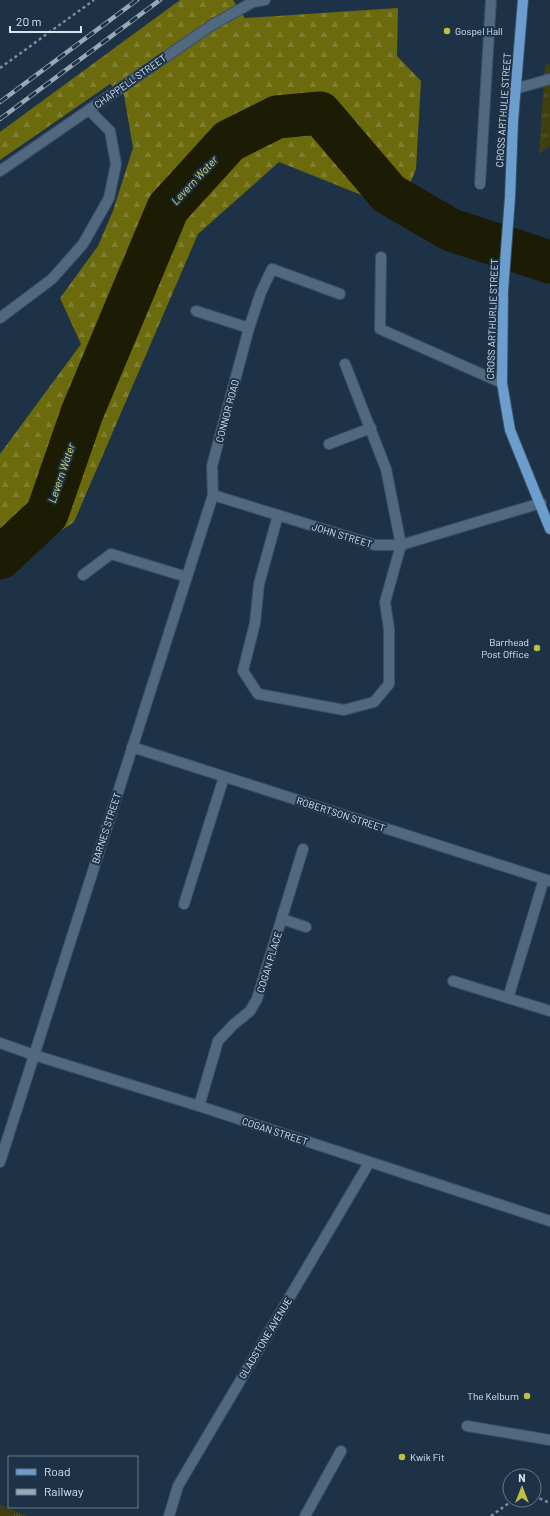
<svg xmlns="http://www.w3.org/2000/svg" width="550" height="1516" font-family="Barlow,sans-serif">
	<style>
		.forest { fill: url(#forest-firs) }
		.park { fill: url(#park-tufts) }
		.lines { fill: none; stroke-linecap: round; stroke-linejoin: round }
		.river { stroke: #1c1b03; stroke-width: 43 }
		.minor-casing { stroke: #3b4f62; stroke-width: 12 }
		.major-casing { stroke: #3b4f62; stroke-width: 12 }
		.path { stroke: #7c8d9d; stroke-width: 2.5; stroke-dasharray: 3 3; stroke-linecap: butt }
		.minor { stroke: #506880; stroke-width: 10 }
		.major { stroke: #6b9ece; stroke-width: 10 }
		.rail-casing { stroke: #98a8b7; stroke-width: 4.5 }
		.rail { stroke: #1d3246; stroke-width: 3; stroke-dasharray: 9; stroke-linecap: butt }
		.poi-dot { fill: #c0be41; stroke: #1d3246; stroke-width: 1.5 }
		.labels { text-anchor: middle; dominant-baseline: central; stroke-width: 4; stroke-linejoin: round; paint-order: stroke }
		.poi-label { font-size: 10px; fill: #d9e6f2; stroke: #1d3246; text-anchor: start }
		.street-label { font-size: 10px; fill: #d9e6f2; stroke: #1d3246 }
		.water-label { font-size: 11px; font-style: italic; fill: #dddc6b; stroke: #1d3246 }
	</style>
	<defs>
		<pattern id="forest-firs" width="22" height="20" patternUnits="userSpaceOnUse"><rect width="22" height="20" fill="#6b6a0c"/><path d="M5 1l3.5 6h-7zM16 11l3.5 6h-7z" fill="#807f30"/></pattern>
		<pattern id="park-tufts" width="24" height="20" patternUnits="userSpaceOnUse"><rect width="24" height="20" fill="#403f0f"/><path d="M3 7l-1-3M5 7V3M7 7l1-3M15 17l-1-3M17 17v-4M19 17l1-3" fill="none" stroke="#5b5b32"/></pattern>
	</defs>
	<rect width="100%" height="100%" fill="#1d3246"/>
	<path class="forest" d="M180 0H233L245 18 398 8 397 56 421 81 416 169 399 210 279 162 198 234 74 522 0 571V454L81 344 60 298 98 246 113 211 133 148 124 95 110 84 0 160V132Z"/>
	<g class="park">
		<path d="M550 64V146L539 154 545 65Z"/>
		<path d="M0 1505 28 1516H0Z"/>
	</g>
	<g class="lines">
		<path class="river" d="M0 558 47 514 82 413 168 208 229 141 277 117 320 113 389 194 451 230 550 262"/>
		<defs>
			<g id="minor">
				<path d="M515 89 550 79"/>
				<path d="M0 171 212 25 253 2 265 0"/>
				<path d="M480 184 491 0"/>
				<path d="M381 257 380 329 502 383"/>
				<path d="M196 311 249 328"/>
				<path d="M0 318 52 279 83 244 109 198 116 164 110 131 89 110"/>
				<path d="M329 444 371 428"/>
				<path d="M213 495 375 545H401L541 503"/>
				<path d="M278 515 259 584 255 623 243 671 258 694 344 710 374 702 389 684V629L385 602 401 545 386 469 345 364"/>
				<path d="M83 575 111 554 187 577"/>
				<path d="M132 747 550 881"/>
				<path d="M184 904 224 777"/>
				<path d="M282 919 306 927"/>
				<path d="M453 981 550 1011"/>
				<path d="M508 998 544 879"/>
				<path d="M0 1043 34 1055 199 1106 550 1221"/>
				<path d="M199 1106 218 1041 233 1025 250 1011 257 999 303 849"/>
				<path d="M0 1162 213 495 212 466 249 328 261 292 272 269 340 294"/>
				<path d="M467 1426 550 1440"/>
				<path d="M169 1516 178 1486 185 1474 369 1163"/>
				<path d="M305 1516 341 1451"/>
			</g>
			<path id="major" d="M523 0 513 121 510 197 503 291 502 383 510 430 550 529"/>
		</defs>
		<use href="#minor" class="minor-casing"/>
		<use href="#major" class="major-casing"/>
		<g class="path">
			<path d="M0 68 94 0"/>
			<path d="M534 1496 550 1503"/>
			<path d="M491 1516 513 1500"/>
		</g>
		<use href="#minor" class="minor"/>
		<use href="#major" class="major"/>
		<defs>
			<g id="rail">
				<path d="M0 102 137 0"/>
				<path d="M0 119 160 0"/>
			</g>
		</defs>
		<use href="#rail" class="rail-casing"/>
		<use href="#rail" class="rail"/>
	</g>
	<g class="poi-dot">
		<circle cx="447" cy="31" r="4"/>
		<circle cx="537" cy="648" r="4"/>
		<circle cx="527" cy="1396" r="4"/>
		<circle cx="402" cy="1457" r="4"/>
	</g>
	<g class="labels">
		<g class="poi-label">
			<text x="455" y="31">Gospel Hall</text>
			<text x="529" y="642" text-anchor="end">Barrhead<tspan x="529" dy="12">Post Office</tspan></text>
			<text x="519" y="1396" text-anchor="end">The Kelburn</text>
			<text x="410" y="1457">Kwik Fit</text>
		</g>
		<g class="street-label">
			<text transform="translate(130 81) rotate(-35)">CHAPPELL STREET</text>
			<text transform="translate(503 110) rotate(-86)">CROSS ARTHULIE STREET</text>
			<text transform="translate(492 319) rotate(-88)">CROSS ARTHURLIE STREET</text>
			<text transform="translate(227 411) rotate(-75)">CONNOR ROAD</text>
			<text transform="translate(342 535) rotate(17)">JOHN STREET</text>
			<text transform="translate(341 814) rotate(18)">ROBERTSON STREET</text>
			<text transform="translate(106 828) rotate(-72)">BARNES STREET</text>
			<text transform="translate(269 962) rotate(-73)">COGAN PLACE</text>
			<text transform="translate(275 1131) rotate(18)">COGAN STREET</text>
			<text transform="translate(265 1338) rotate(-59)">GLADSTONE AVENUE</text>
		</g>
		<g class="water-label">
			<text transform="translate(194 180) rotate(-47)">Levern Water</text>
			<text transform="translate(61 473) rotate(-71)">Levern Water</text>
		</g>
	</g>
	<rect x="8" y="1456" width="130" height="52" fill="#1d3246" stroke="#687a8b"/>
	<rect x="16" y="1469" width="20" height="6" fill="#6b9ece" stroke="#687a8b"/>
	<text x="44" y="1476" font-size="12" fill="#d9e6f2">Road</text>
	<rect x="16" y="1489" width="20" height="6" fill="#98a8b7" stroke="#687a8b"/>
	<text x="44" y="1496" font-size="12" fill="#d9e6f2">Railway</text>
	<g transform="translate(522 1488)"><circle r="19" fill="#1d3246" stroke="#687a8b"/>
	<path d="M0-3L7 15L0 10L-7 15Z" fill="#c0be41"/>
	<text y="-6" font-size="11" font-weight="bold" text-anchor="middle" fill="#d9e6f2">N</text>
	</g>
	<path d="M10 26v6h71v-6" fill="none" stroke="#d9e6f2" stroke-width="2"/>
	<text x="16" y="26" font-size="12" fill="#d9e6f2" stroke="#1d3246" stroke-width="3" paint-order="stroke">20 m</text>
</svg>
